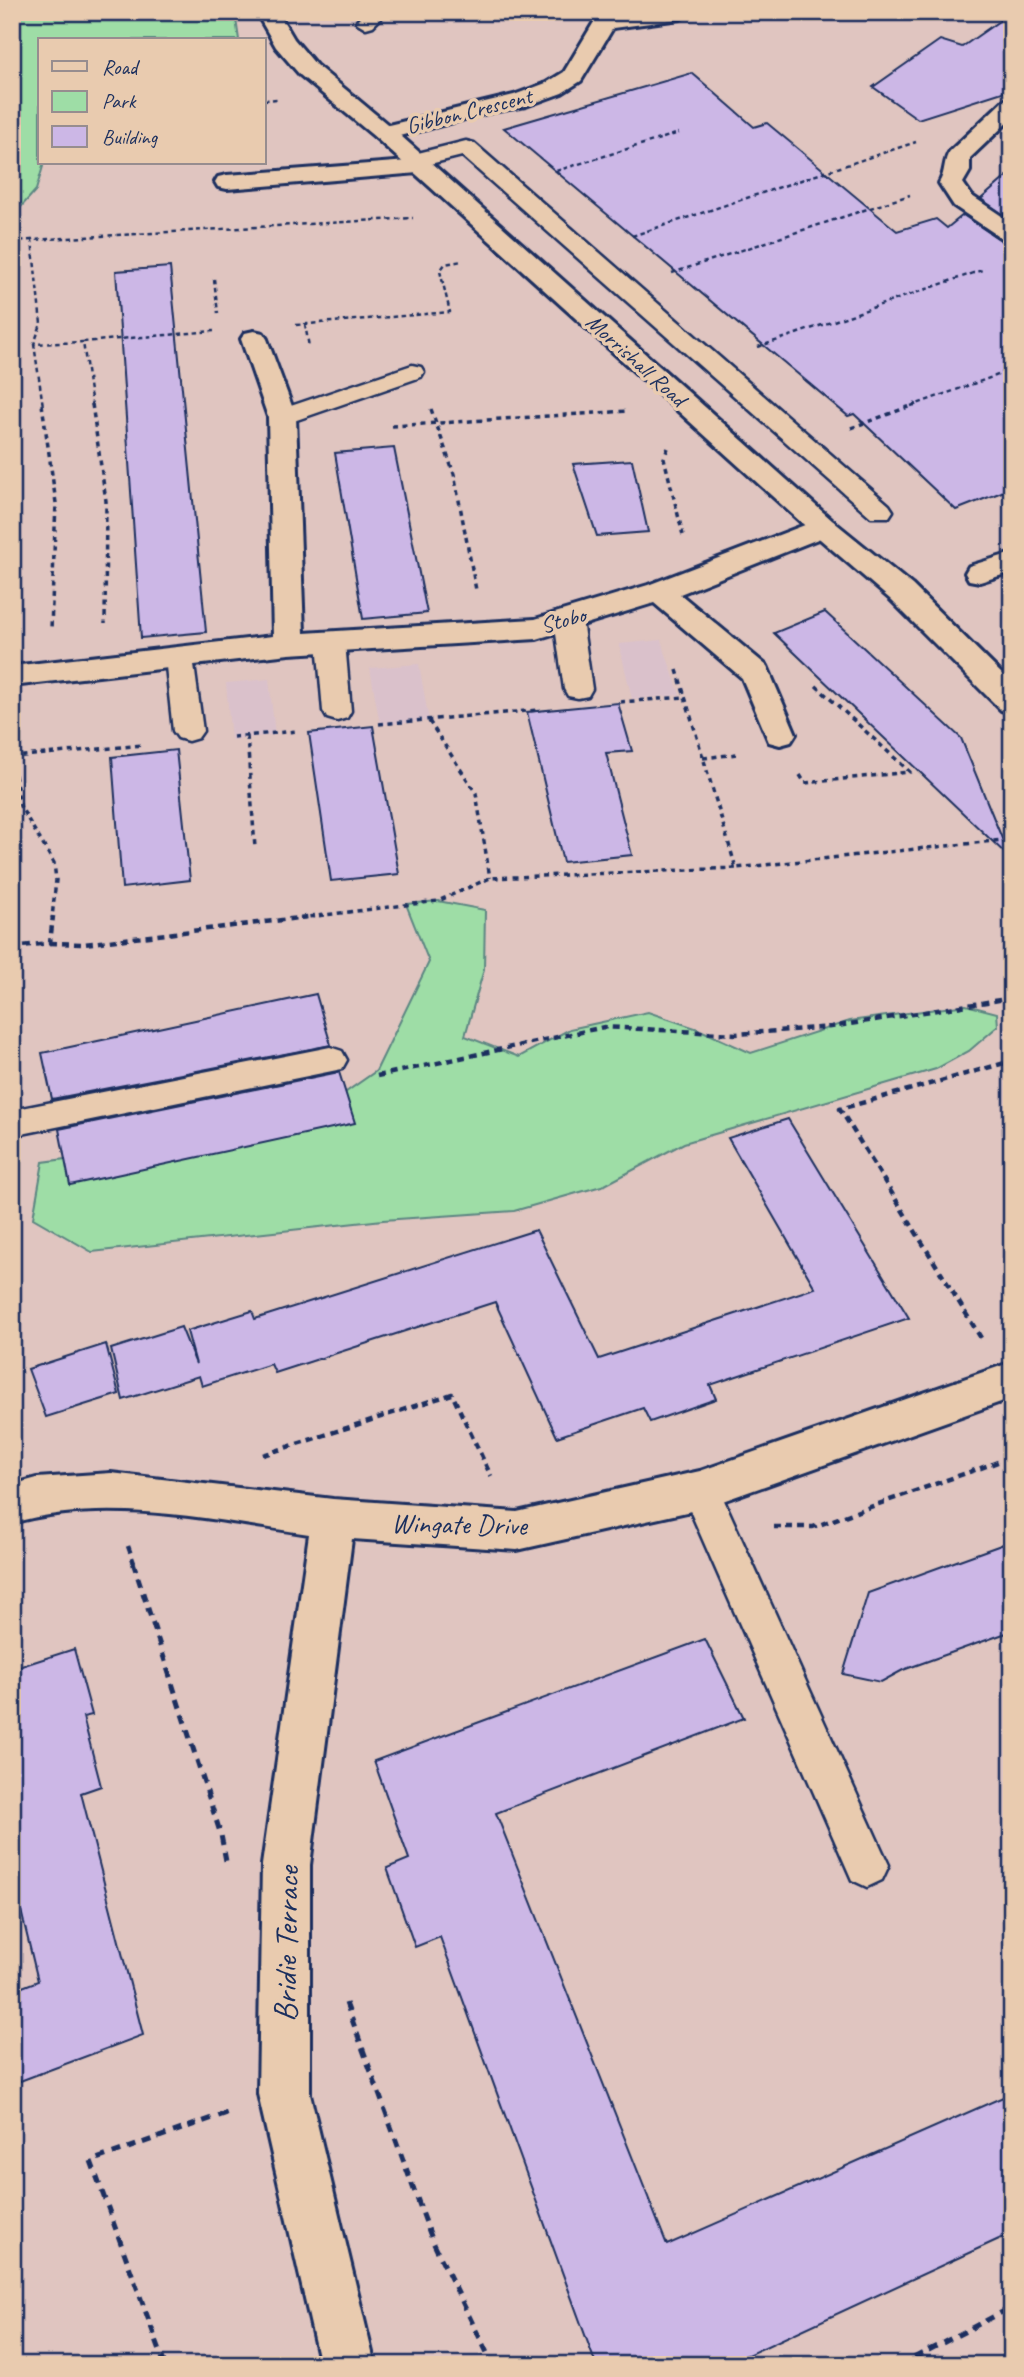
<svg xmlns="http://www.w3.org/2000/svg" width="1024" height="2377" font-family="Caveat,sans-serif">
	<style>
		.built { fill: #dac1cb }
		.green { fill: #9edda6; stroke: #5c8682; stroke-width: 2 }
		.building { fill: #ccb7e6; stroke: #1b2f5e; stroke-width: 2 }
		.lines { fill: none; stroke-linecap: round; stroke-linejoin: round }
		.service-casing { stroke: #1b2f5e; stroke-width: 5 }
		.minor-casing { stroke: #1b2f5e; stroke-width: 6 }
		.tertiary-casing { stroke: #1b2f5e; stroke-width: 6 }
		.path-far3 { stroke: #1b2f5e; stroke-width: 2.5; stroke-dasharray: 4.5 3.5; stroke-linecap: butt }
		.path-far2 { stroke: #1b2f5e; stroke-width: 3.5; stroke-dasharray: 5 4.5; stroke-linecap: butt }
		.path-far1 { stroke: #1b2f5e; stroke-width: 4.5; stroke-dasharray: 7 5; stroke-linecap: butt }
		.path { stroke: #1b2f5e; stroke-width: 5; stroke-dasharray: 9 7; stroke-linecap: butt }
		.service { fill: #e9cbaf; fill-rule: evenodd }
		.minor { fill: #e9cbaf; fill-rule: evenodd }
		.tertiary { fill: #e9cbaf; fill-rule: evenodd }
		.labels { text-anchor: middle; dominant-baseline: central; stroke-width: 7; stroke-linejoin: round; paint-order: stroke }
		.far-street-label { font-size: 23px; fill: #1b2f5e; stroke: #e9cbaf }
		.street-label { font-size: 28px; fill: #1b2f5e; stroke: #e9cbaf }
		.near-street-label { font-size: 33px; fill: #1b2f5e; stroke: #e9cbaf }
	</style>
	<rect width="100%" height="100%" fill="#e0c5c0"/>
	<filter id="ink" filterUnits="userSpaceOnUse"><feTurbulence type="fractalNoise" baseFrequency=".0143" numOctaves="2"/><feDisplacementMap in="SourceGraphic" scale="14" xChannelSelector="R" yChannelSelector="G"/><feConvolveMatrix kernelMatrix="1 2 1 2 8 2 1 2 1" color-interpolation-filters="sRGB"/></filter>
	<g filter="url(#ink)">
		<g class="built">
			<path d="M661 640 680 695 632 699 619 644Z"/>
			<path d="M419 664 429 721 380 725 370 668Z"/>
			<path d="M269 679 275 735 231 740 226 683Z"/>
		</g>
		<g class="green">
			<path d="M12 12H235L239 40H40V163H44L36 190 12 217Z"/>
			<path d="M438 901 485 910 484 969 465 1036 519 1057 570 1029 648 1012 698 1029 751 1053 850 1021 966 1005 997 1013 998 1026 969 1051 936 1069 684 1143 605 1185 514 1211 383 1220 92 1252 33 1218 43 1162 293 1129 376 1071 429 962 406 904Z"/>
		</g>
		<g class="building">
			<path d="M1012 12V89L918 119 873 87 940 40 962 47Z"/>
			<path d="M692 73 754 127 767 123 897 231 936 219 947 228 963 215 1002 241 1012 243V488L956 510 854 414 848 416 504 128Z"/>
			<path d="M1012 172V220L981 199Z"/>
			<path d="M170 267 206 632 141 638 116 271Z"/>
			<path d="M394 448 427 613 363 619 335 453Z"/>
			<path d="M632 460 648 532 597 536 573 464Z"/>
			<path d="M825 612 961 738 1010 858 774 633Z"/>
			<path d="M618 703 632 751 606 753 632 855 563 862 527 712Z"/>
			<path d="M373 726 399 874 331 881 309 733Z"/>
			<path d="M176 750 190 880 122 888 112 757Z"/>
			<path d="M316 994 331 1045 52 1099 42 1053Z"/>
			<path d="M339 1072 355 1123 70 1185 59 1129Z"/>
			<path d="M788 1119 909 1318 710 1385 716 1399 650 1422 643 1408 557 1437 495 1302 275 1373 271 1364 202 1386 199 1376 123 1400 111 1349 181 1327 196 1364 187 1331 252 1311 255 1319 536 1230 599 1359 815 1288 728 1138Z"/>
			<path d="M106 1344 119 1394 46 1417 28 1369Z"/>
			<path d="M1012 1541V1631L903 1670 881 1682 843 1674 868 1593Z"/>
			<path d="M705 1639 744 1718 496 1813 667 2245 1012 2093V2233L726 2365H596L440 1937 415 1947 387 1868 409 1859 374 1761Z"/>
			<path d="M74 1649 92 1715 83 1717 101 1786 81 1793 143 2035 12 2084V1991L38 1981 12 1873V1669Z"/>
		</g>
		<g class="lines">
			<defs>
				<g id="service">
					<path d="M365 12H387L373 26 366 28 356 22Z"/>
					<path d="M466 141 474 143 889 505 893 511 889 517H871L462 156 414 168 403 161 406 156Z"/>
					<path d="M412 365 421 367 424 372 421 377 291 422H273L269 417 273 412Z"/>
					<path d="M568 611 578 614 582 620 592 689 588 696 578 698 568 696 564 689 554 620 558 614Z"/>
					<path d="M331 633 341 636 345 642 351 711 347 718 337 721 327 718 323 711 317 642 321 636Z"/>
					<path d="M179 648 189 651 193 657 203 731 198 738 188 741 178 738 173 731 165 657 169 651Z"/>
					<path d="M330 1047 342 1051 347 1060 342 1069 12 1136V1110Z"/>
					<path d="M700 1473 714 1478 882 1850 889 1865 882 1880 867 1887 852 1880 681 1490 686 1478Z"/>
				</g>
				<g id="minor">
					<path d="M595 12H691L680 19 613 28 581 81 562 93 526 106 491 112 384 140 376 138 372 133 376 128 514 95 546 83 564 72 594 22Z"/>
					<path d="M1012 98V118L970 158V171L963 183 972 196 1012 223V241L1003 239 954 206 939 183C946 172 943 160 950 151L1004 100Z"/>
					<path d="M421 160 430 162 433 167 430 172 227 189 218 187 215 182 218 177 227 175Z"/>
					<path d="M254 331 263 333 267 339 296 417 304 633 535 619 648 585 823 518 833 521 838 527 833 533 680 594 767 666 796 734 791 742 780 745 769 742 742 678 654 603 537 639 289 654 12 686V666L273 636 268 417 241 339 245 333Z"/>
					<path d="M1012 553V572L980 582 969 580 965 573 969 566Z"/>
					<path d="M1012 1362V1398L700 1509 517 1550 352 1539 310 1865V2094L375 2365H320L258 2094 262 1865 309 1534C214 1520 107 1496 12 1523V1485L37 1478 111 1473 333 1499 517 1512 700 1471Z"/>
				</g>
				<path id="tertiary" d="M256 12H278L294 39 316 65 392 128 833 521 912 585 1012 684V713L1001 710 890 599 813 533 376 138 300 75 276 47Z"/>
			</defs>
			<use href="#service" class="service-casing"/>
			<use href="#minor" class="minor-casing"/>
			<use href="#tertiary" class="tertiary-casing"/>
			<g class="path-far3">
				<path d="M264 100 277 99"/>
				<path d="M556 171 679 133"/>
				<path d="M632 236 916 142"/>
				<path d="M12 241 32 240"/>
				<path d="M672 273 910 195"/>
				<path d="M214 279 218 313"/>
				<path d="M305 324 309 347"/>
				<path d="M296 325 450 312 440 271 445 264 462 261"/>
				<path d="M83 342 214 331"/>
				<path d="M34 344 43 406"/>
				<path d="M758 347 985 269"/>
				<path d="M92 406 83 342 34 344 41 324 32 240 413 218"/>
				<path d="M911 406 1012 370"/>
			</g>
			<g class="path-far2">
				<path d="M42 404 56 503 51 629"/>
				<path d="M92 404 106 501 105 624"/>
				<path d="M431 409 454 474 476 590"/>
				<path d="M392 426 628 411"/>
				<path d="M851 428 916 404"/>
				<path d="M668 448 664 458 683 535"/>
				<path d="M677 670 736 868 1012 839"/>
				<path d="M620 702 685 697"/>
				<path d="M429 721 476 793 490 878"/>
				<path d="M379 724 538 710"/>
				<path d="M247 736 255 848"/>
				<path d="M233 737 297 731"/>
				<path d="M12 756 20 806 54 863 56 880 52 918"/>
				<path d="M12 757 144 745"/>
				<path d="M703 758 737 754"/>
				<path d="M800 775 805 783 910 772 813 683"/>
				<path d="M300 918 438 901 490 878 736 868"/>
			</g>
			<g class="path-far1">
				<path d="M50 943 84 944 315 916"/>
				<path d="M12 947 50 943 53 916"/>
				<path d="M377 1076 604 1027 736 1034 831 1027 1012 998"/>
				<path d="M981 1338 840 1109 1012 1061"/>
				<path d="M263 1455 452 1394 491 1476"/>
				<path d="M774 1527H813L1012 1457"/>
				<path d="M128 1546 134 1563"/>
			</g>
			<g class="path">
				<path d="M133 1562 221 1835 226 1861"/>
				<path d="M346 2003 433 2242 493 2365"/>
				<path d="M165 2365 91 2161 227 2113"/>
				<path d="M900 2365 1012 2307"/>
			</g>
			<use href="#service" class="service"/>
			<use href="#minor" class="minor"/>
			<use href="#tertiary" class="tertiary"/>
		</g>
	</g>
	<g class="labels">
		<g class="far-street-label">
			<text transform="translate(469 111) rotate(-14)">Gibbon Crescent</text>
			<text transform="translate(636 360) rotate(42)">Morrishall Road</text>
			<text transform="translate(563 620) rotate(-15)">Stobo</text>
		</g>
		<g class="street-label">
			<text transform="translate(459 1524) rotate(1)">Wingate Drive</text>
		</g>
		<g class="near-street-label">
			<text transform="translate(286 1944) rotate(-89)">Bridie Terrace</text>
		</g>
	</g>
	<rect width="1024" height="2377" fill="none" stroke="#e9cbaf" stroke-width="42"/>
	<rect x="21" y="21" width="982" height="2335" fill="none" stroke="#1b2f5e" stroke-width="2.5" filter="url(#ink)"/>
	<rect x="38" y="38" width="228" height="126" fill="#e9cbaf" stroke="#978d8f" stroke-width="2"/>
	<rect x="52" y="61" width="35" height="10" fill="#e9cbaf" stroke="#978d8f" stroke-width="2"/>
	<text x="102" y="74" font-size="21" fill="#1b2f5e">Road</text>
	<rect x="52" y="91" width="35" height="21" fill="#9edda6" stroke="#978d8f" stroke-width="2"/>
	<text x="102" y="108" font-size="21" fill="#1b2f5e">Park</text>
	<rect x="52" y="126" width="35" height="21" fill="#ccb7e6" stroke="#978d8f" stroke-width="2"/>
	<text x="102" y="144" font-size="21" fill="#1b2f5e">Building</text>
</svg>
